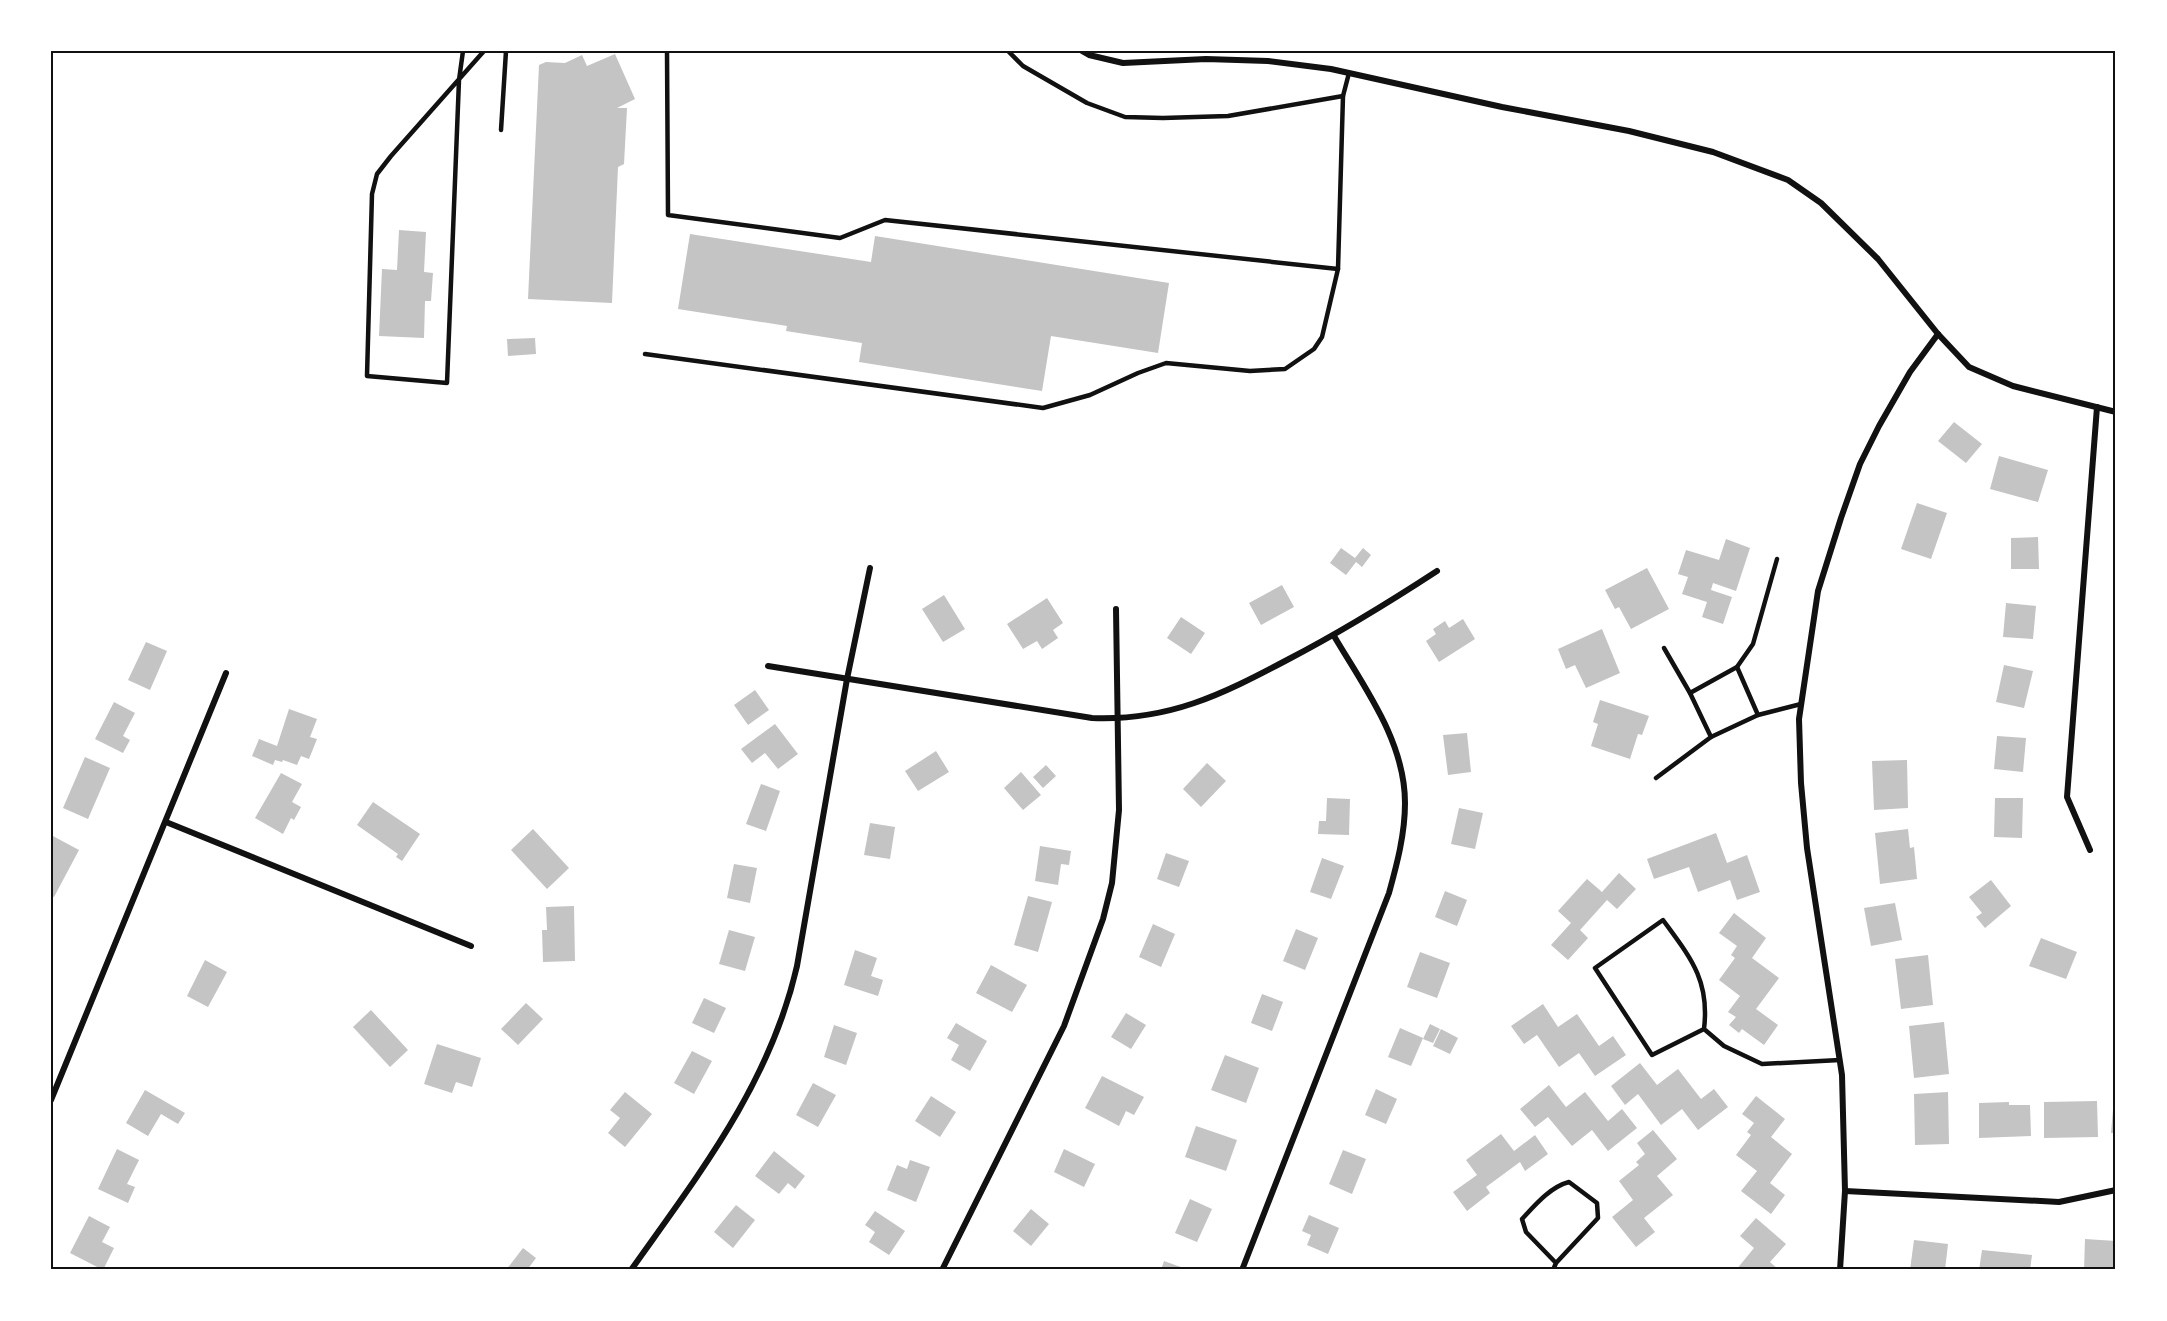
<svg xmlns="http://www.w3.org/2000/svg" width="2167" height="1321" font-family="Mulish,sans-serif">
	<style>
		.building { fill: #c4c4c4 }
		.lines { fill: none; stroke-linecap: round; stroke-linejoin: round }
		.service { stroke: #111; stroke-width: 4.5 }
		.minor { stroke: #111; stroke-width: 6 }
		.neatline { fill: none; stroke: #111; stroke-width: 2 }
	</style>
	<rect width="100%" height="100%" fill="#fff"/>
	<g class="building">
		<path d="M615 54 635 99 617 108H627L624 164 618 167 612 303 528 299 539 65 546 62 565 63 582 55 587 66Z"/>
		<path d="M399 230 426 232 424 272 433 273 431 301H425L424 338 379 336 382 269 397 270Z"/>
		<path d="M690 234 871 262 875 236 1169 283 1158 353 1051 336 1042 391 859 362 862 343 786 331 787 326 678 309Z"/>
		<path d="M535 338 536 354 508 356 507 339Z"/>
		<path d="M1954 422 1982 444 1966 463 1938 441Z"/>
		<path d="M1999 456 2048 470 2038 502 1990 489Z"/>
		<path d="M1917 503 1947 513 1931 559 1901 549Z"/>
		<path d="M2038 537 2039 569H2011V538Z"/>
		<path d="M1726 539 1750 548 1736 591 1713 583 1711 590 1732 597 1723 624 1702 617 1707 602 1682 594 1688 577 1678 574 1686 550 1719 560Z"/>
		<path d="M1341 548 1355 558 1363 548 1371 555 1362 567 1356 562 1346 575 1330 563Z"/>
		<path d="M1647 568 1669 609 1631 629 1619 607 1615 609 1605 590Z"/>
		<path d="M1282 585 1294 607 1261 625 1249 603Z"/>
		<path d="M944 595 965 629 943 642 922 609Z"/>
		<path d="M1047 598 1063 623 1053 630 1058 638 1042 649 1037 641 1023 649 1007 624Z"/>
		<path d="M2006 603 2036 606 2033 639 2003 637Z"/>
		<path d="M1181 617 1205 633 1191 654 1167 638Z"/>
		<path d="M1463 619 1475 639 1439 662 1426 641 1436 634 1433 629 1445 621 1449 628Z"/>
		<path d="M1602 629 1620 673 1586 688 1575 665 1566 669 1558 649Z"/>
		<path d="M146 642 167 651 150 690 128 680Z"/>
		<path d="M2004 665 2033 671 2024 708 1996 702Z"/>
		<path d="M755 690 769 710 748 725 734 705Z"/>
		<path d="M1600 700 1649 716 1642 735 1638 734 1630 759 1591 746 1598 724 1593 722Z"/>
		<path d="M114 702 135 713 123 736 130 740 123 753 95 739Z"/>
		<path d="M289 709 317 719 310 737 317 739 309 759 301 756 297 765 283 760 282 762 275 760 273 765 252 756 259 739 277 746Z"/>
		<path d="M775 724 798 754 778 769 765 753 752 763 741 749Z"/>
		<path d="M1467 733 1471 772 1448 775 1443 735Z"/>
		<path d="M1997 736 2026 738 2023 772 1994 769Z"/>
		<path d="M936 751 949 772 918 791 905 771Z"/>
		<path d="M85 757 110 768 88 819 63 808Z"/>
		<path d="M1907 760 1908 808 1874 810 1872 761Z"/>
		<path d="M1207 763 1226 781 1201 807 1183 789Z"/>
		<path d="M1046 765 1056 776 1043 788 1033 777Z"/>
		<path d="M1021 772 1041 795 1023 810 1004 788Z"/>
		<path d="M281 773 302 784 292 802 301 807 294 820 291 818 283 834 255 818Z"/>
		<path d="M761 784 780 791 766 831 746 824Z"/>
		<path d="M1327 798 1350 799 1349 835 1318 834 1319 821H1326Z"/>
		<path d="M1995 798H2023L2022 838 1994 837Z"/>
		<path d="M373 802 420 834 402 861 396 857 398 854 357 825Z"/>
		<path d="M1459 808 1483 813 1475 849 1451 844Z"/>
		<path d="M870 823 895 827 890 859 864 855Z"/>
		<path d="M533 829 569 868 547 889 511 850Z"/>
		<path d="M1908 829 1910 848 1914 847 1917 879 1880 884 1875 833Z"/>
		<path d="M1716 833 1727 863 1747 855 1760 892 1737 900 1730 880 1698 892 1689 867 1654 879 1647 859Z"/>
		<path d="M51 835 79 850 54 897 51 896Z"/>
		<path d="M1040 846 1071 851 1069 865 1061 864 1058 885 1035 881Z"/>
		<path d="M1166 853 1189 861 1179 887 1157 879Z"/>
		<path d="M1322 858 1344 866 1331 899 1310 892Z"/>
		<path d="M734 864 757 868 750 903 727 898Z"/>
		<path d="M1619 873 1636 889 1617 909 1607 900 1580 930 1588 938 1568 960 1551 945 1571 923 1558 911 1587 879 1602 892Z"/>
		<path d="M1991 880 2011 906 1985 928 1976 917 1982 913 1969 897Z"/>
		<path d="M1445 891 1467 900 1457 926 1435 917Z"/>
		<path d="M1028 896 1052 902 1038 952 1014 945Z"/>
		<path d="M1895 903 1902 940 1871 946 1864 908Z"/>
		<path d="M574 906 575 961 543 962 542 930H547L546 907Z"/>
		<path d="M1734 913 1766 938 1752 958 1779 978 1756 1009 1778 1025 1764 1045 1742 1029 1739 1033 1729 1025 1736 1017 1728 1012 1740 996 1719 980 1735 958 1731 955 1737 946 1719 933Z"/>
		<path d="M1153 924 1175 934 1161 967 1139 957Z"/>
		<path d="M1296 929 1318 938 1305 970 1283 961Z"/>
		<path d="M729 930 755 937 745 971 719 964Z"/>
		<path d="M2041 938 2077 952 2066 979 2029 966Z"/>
		<path d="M855 950 877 958 871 976 883 980 878 996 844 985Z"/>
		<path d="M1420 952 1450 963 1437 998 1407 987Z"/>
		<path d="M1928 955 1933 1005 1901 1009 1895 959Z"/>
		<path d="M205 960 227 972 208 1007 187 996Z"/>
		<path d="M991 965 1027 985 1012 1012 976 993Z"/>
		<path d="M1262 994 1283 1002 1272 1031 1251 1023Z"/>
		<path d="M704 998 726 1008 714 1033 692 1023Z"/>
		<path d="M526 1003 543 1019 518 1045 501 1029Z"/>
		<path d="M1543 1004 1558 1027 1577 1014 1599 1046 1613 1036 1626 1055 1595 1076 1579 1053 1559 1067 1537 1035 1524 1044 1511 1026Z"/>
		<path d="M371 1010 408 1050 390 1067 353 1027Z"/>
		<path d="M1126 1013 1146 1025 1131 1049 1111 1037Z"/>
		<path d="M1944 1022 1949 1074 1914 1078 1909 1026Z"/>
		<path d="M956 1023 987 1041 970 1071 951 1060 959 1045 947 1038Z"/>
		<path d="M1430 1024 1440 1029 1433 1043 1423 1039Z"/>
		<path d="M834 1025 857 1033 846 1065 824 1057Z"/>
		<path d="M1400 1028 1423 1038 1411 1066 1388 1057Z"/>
		<path d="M1441 1029 1458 1038 1450 1054 1433 1046Z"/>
		<path d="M437 1044 481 1058 472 1087 456 1082 452 1093 424 1084Z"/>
		<path d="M692 1051 712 1061 694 1094 674 1083Z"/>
		<path d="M1225 1055 1259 1068 1246 1103 1211 1090Z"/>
		<path d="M1640 1063 1657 1085 1678 1069 1701 1099 1714 1089 1728 1107 1698 1130 1682 1109 1661 1125 1638 1094 1625 1105 1611 1086Z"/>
		<path d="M1102 1076 1144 1097 1134 1115 1126 1111 1119 1126 1085 1108Z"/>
		<path d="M813 1083 836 1095 818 1127 796 1115Z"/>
		<path d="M1549 1085 1566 1107 1585 1092 1608 1121 1622 1109 1637 1128 1608 1151 1592 1130 1572 1146 1548 1117 1535 1127 1520 1109Z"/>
		<path d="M1376 1089 1397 1099 1386 1124 1365 1115Z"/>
		<path d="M145 1090 185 1113 178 1124 161 1114 148 1136 126 1123Z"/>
		<path d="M625 1092 652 1114 625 1147 608 1133 620 1118 610 1110Z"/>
		<path d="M1948 1092 1949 1144 1915 1145 1914 1094Z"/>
		<path d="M931 1096 956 1112 940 1137 915 1121Z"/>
		<path d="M1756 1096 1785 1119 1771 1137 1792 1154 1770 1183 1785 1195 1771 1214 1741 1191 1757 1171 1736 1155 1751 1135 1747 1132 1754 1123 1742 1114Z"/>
		<path d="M2114 1098H2116V1133H2111Z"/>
		<path d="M2097 1101 2098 1137 2044 1138V1102Z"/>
		<path d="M2009 1102V1105H2030L2031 1136 1979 1138V1103Z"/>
		<path d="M1196 1126 1237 1140 1226 1171 1185 1157Z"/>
		<path d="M1653 1130 1677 1159 1657 1176 1673 1195 1644 1218 1655 1232 1636 1247 1612 1217 1633 1200 1619 1181 1639 1165 1636 1162 1645 1154 1637 1143Z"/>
		<path d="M1501 1134 1514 1151 1535 1135 1548 1154 1525 1171 1520 1162 1486 1187 1490 1193 1467 1211 1453 1192 1477 1175 1466 1160Z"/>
		<path d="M117 1149 139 1160 127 1184 135 1187 128 1203 98 1189Z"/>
		<path d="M1064 1149 1095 1164 1084 1187 1054 1172Z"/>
		<path d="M1343 1150 1366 1159 1352 1194 1329 1184Z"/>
		<path d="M774 1151 805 1176 795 1189 788 1183 779 1194 755 1176Z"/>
		<path d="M910 1160 930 1167 916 1202 887 1190 897 1165 907 1169Z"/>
		<path d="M1190 1199 1212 1209 1197 1242 1175 1233Z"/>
		<path d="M736 1205 755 1220 733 1248 714 1232Z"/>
		<path d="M1031 1209 1049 1224 1031 1246 1013 1231Z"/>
		<path d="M875 1211 905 1231 889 1255 869 1242 875 1232 865 1225Z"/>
		<path d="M1309 1215 1339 1228 1328 1254 1307 1245 1311 1235 1302 1231Z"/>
		<path d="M89 1216 110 1227 102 1242 114 1248 103 1270 70 1253Z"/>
		<path d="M1756 1218 1786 1244 1770 1262 1779 1270H1736L1754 1248 1740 1236Z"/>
		<path d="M2085 1239 2116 1241V1270H2084Z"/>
		<path d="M1914 1240 1948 1244 1945 1270H1910Z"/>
		<path d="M523 1248 536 1258 527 1270H506Z"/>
		<path d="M1982 1250 2032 1255 2030 1270H1979Z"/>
		<path d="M1164 1261 1189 1270H1161Z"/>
	</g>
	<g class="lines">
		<g class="service">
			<path d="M463 51 459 80 447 383 367 376 372 194 377 174 391 156 484 51"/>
			<path d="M667 51 668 215 840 238 885 220 1338 269 1343 96 1349 73"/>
			<path d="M1008 51 1023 66 1087 103 1125 117 1163 118 1228 116 1343 96"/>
			<path d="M501 130 506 51"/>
			<path d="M645 354 1043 408 1090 395 1138 373 1166 363 1250 371 1285 369 1314 349 1322 337 1338 269"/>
			<path d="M1664 648 1690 693 1711 737"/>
			<path d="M1737 667 1758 715"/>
			<path d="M1690 693 1737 667 1753 644 1777 559"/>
			<path d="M1656 778 1711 737 1758 715 1801 704"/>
			<path d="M1704 1029 1652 1055 1595 968 1663 920C1690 957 1710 980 1704 1029L1724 1046 1762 1064 1840 1060"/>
			<path d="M1553 1270 1556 1263 1598 1218 1597 1203 1569 1182C1550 1187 1535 1205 1522 1219L1526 1232 1556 1263"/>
		</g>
		<g class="minor">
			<path d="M1082 51 1089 55 1123 63 1206 59 1268 61 1331 69 1502 107 1629 131 1713 152 1788 180 1821 203 1878 259 1938 334 1969 367 2013 386 2116 412"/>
			<path d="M768 666 1092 718C1169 721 1221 695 1287 660 1339 633 1388 603 1437 571"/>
			<path d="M166 822 471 946"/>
			<path d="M2090 850 2067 797 2097 407"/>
			<path d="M51 1100 226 673"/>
			<path d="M1845 1191 2059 1202 2116 1190"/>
			<path d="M631 1270C699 1174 770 1084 797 966L847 679 870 568"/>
			<path d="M942 1270 1064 1026 1103 919 1112 883 1119 810 1116 609"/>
			<path d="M1242 1270 1389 893C1397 864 1405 834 1405 803 1405 741 1364 687 1334 636"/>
			<path d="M1840 1270 1845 1191 1842 1075 1807 848 1801 783 1799 719 1818 591 1841 518 1860 464 1879 426 1910 372 1938 334"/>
		</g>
	</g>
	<rect width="2167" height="1321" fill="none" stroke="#ffffff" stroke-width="105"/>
	<rect x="52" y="52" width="2062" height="1216" class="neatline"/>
</svg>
